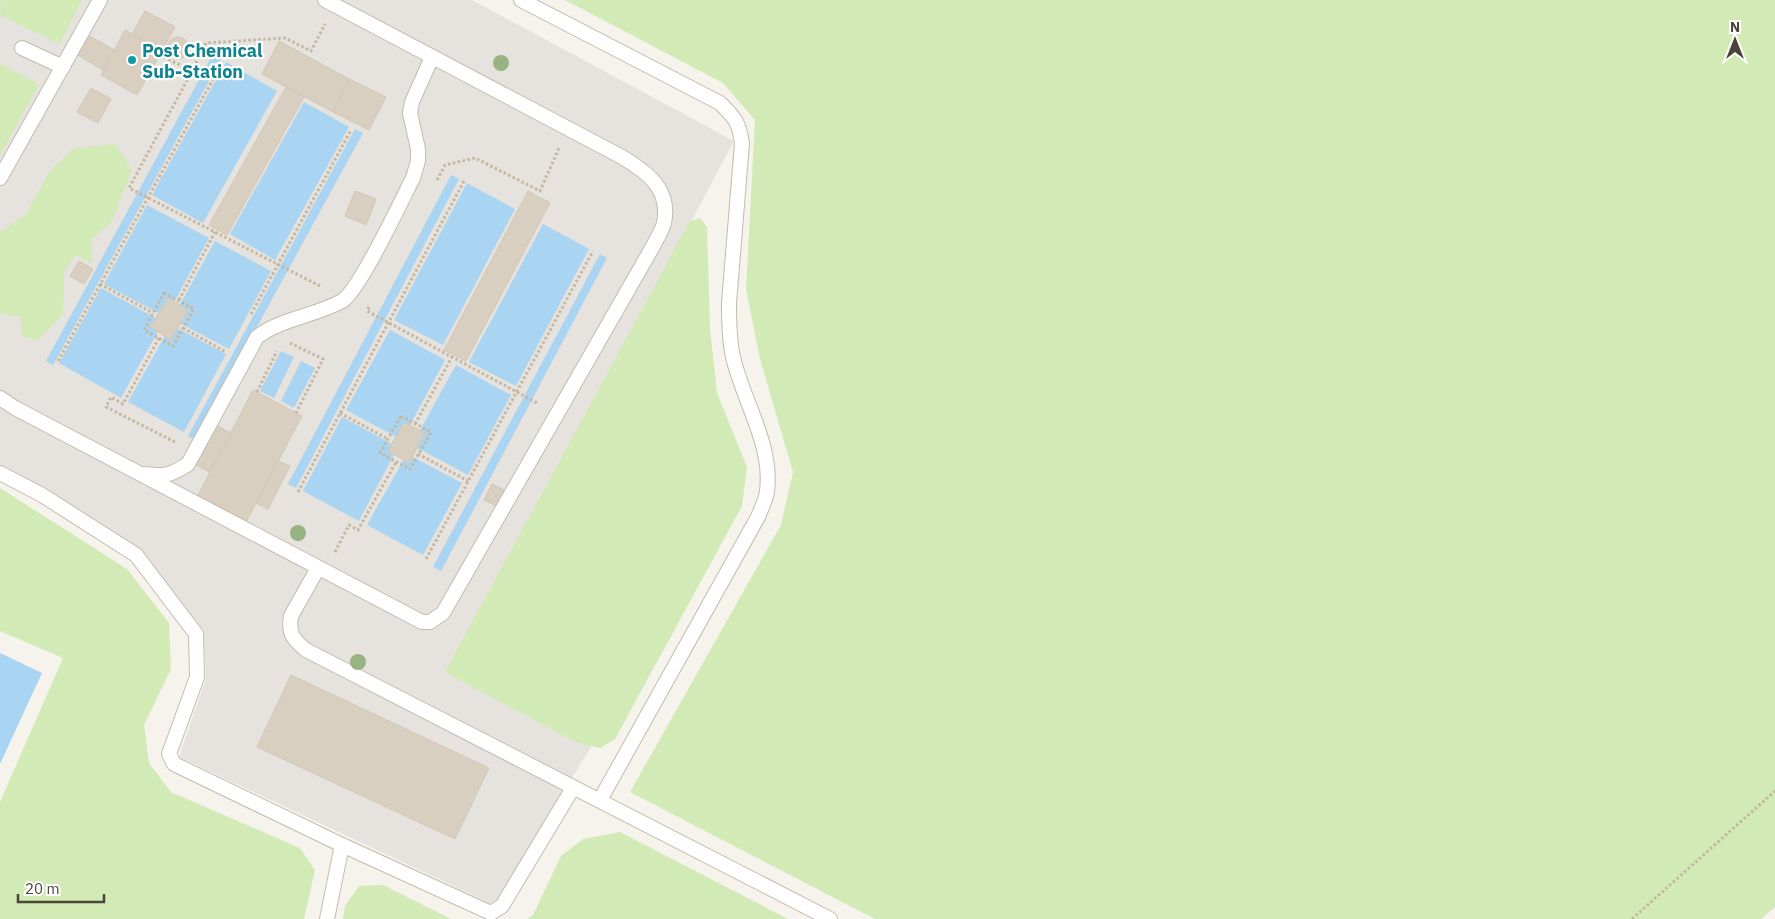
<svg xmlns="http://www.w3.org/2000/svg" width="1775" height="919" font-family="'IBM Plex Sans',sans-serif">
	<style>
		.industrial { fill: #e6e2dd }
		.green { fill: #d2eab5 }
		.parking { fill: #e5e3e0 }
		.water { fill: #a9d4f2 }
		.building { fill: #d8cfc1; stroke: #d3c7b4 }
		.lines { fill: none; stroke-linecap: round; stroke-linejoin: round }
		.lane-casing { stroke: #c2bbae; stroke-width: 16 }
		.path { stroke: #c4b79f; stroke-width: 3; stroke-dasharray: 2.5 2.5; stroke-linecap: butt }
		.lane { stroke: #fff; stroke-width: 14 }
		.tree { fill: #97b381 }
		.culture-dot { fill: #0f9aa8; stroke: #fff; stroke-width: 2 }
		.labels { text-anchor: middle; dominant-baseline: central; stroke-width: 4.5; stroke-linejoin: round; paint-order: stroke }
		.culture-label { font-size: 18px; font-weight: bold; fill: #0d838f; stroke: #fff; text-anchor: start }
	</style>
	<rect width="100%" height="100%" fill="#f6f3ec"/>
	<path class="industrial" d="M0 0H472L734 141 453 669 594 742 494 905 179 757 206 678 204 633 142 550 45 490 0 466Z"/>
	<g class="green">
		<path d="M1 0H82L60 44 0 15Z"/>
		<path d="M565 0H1775V907L1761 919H875L630 792 781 525 793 472 760 359 746 289 755 120 723 83Z"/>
		<path d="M0 64 39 84 0 155Z"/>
		<path d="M115 144 132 170 112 221 91 240 92 263 75 255 64 272 63 314 38 340 22 336 21 317 0 313V232L25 215 50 171 74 148Z"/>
		<path d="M700 218 707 227 710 329 717 393 747 467 742 506 615 739 600 748 582 744 566 737 445 672 690 221Z"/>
		<path d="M0 488 127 569 169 623 171 669 144 725 149 763 171 792 300 848 315 870 304 919H0V802L63 658 0 631Z"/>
		<path d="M620 832 788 919H527L533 915 561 856 583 839Z"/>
		<path d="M383 885 451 919H343L345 906 359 886Z"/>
	</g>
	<path class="parking" d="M0 20 56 47 42 77 0 57Z"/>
	<g class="water">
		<path d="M213 54 221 59 53 365 46 361Z"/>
		<path d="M226 62 277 91 203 223 152 195Z"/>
		<path d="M304 102 349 127 275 260 230 234Z"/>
		<path d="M355 129 363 133 195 440 188 436Z"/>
		<path d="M451 175 459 179 296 488 288 484Z"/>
		<path d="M467 183 515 209 443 345 394 320Z"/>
		<path d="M147 205 209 238 166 317 104 284Z"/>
		<path d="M543 224 589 249 516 386 469 362Z"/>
		<path d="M215 241 271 271 229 349 172 319Z"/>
		<path d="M600 254 607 258 441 571 433 567Z"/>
		<path d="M101 288 163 322 121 398 59 363Z"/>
		<path d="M171 325 226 354 184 432 128 402Z"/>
		<path d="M390 330 445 360 402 440 346 410Z"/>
		<path d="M281 351 294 357 274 398 260 391Z"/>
		<path d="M301 361 315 368 294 408 281 401Z"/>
		<path d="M456 365 511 395 468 475 412 445Z"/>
		<path d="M342 417 398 447 359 521 303 491Z"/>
		<path d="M407 454 462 483 423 555 367 525Z"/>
		<path d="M0 653 42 673 0 764Z"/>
	</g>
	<g class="building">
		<path d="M145 11 175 27 162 51 132 34Z"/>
		<path d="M125 30 162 51 137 95 101 75Z"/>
		<path d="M90 36 114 50 103 70 78 55Z"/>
		<circle cx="178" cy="48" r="11"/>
		<path d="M279 41 349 79 333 112 262 74Z"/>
		<path d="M349 79 386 97 369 130 333 112Z"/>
		<path d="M286 87 304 97 227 235 209 225Z"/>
		<path d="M91 88 111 99 98 123 77 112Z"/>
		<path d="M355 191 376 199 366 225 345 216Z"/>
		<path d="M528 191 550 203 466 361 444 350Z"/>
		<path d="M79 261 93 269 84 284 70 276Z"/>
		<path d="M168 298 188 310 171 340 150 327Z"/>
		<path d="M253 390 302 416 246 522 197 497Z"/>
		<path d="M404 422 425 433 409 463 388 451Z"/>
		<path d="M216 425 231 433 209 472 195 464Z"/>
		<path d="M278 461 290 466 268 509 256 503Z"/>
		<path d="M492 484 506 491 499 507 484 500Z"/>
		<path d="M291 675 489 768 455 839 257 747Z"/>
	</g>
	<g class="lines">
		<defs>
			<g id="lane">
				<path d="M521 0 720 103C735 118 739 122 742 143L729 303C729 321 729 340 733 357 743 401 773 445 767 491 766 500 761 509 758 517L600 800"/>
				<path d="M22 48 63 67"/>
				<path d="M0 178 100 0"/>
				<path d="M0 398 15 408 422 622H430L443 613 652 248C656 240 662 231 664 223 671 189 647 172 622 157L325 0"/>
				<path d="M0 473 42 495 136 555 196 634 197 677 169 754 174 764 342 845 491 913 502 906 573 788"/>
				<path d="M145 474C164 477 171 475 188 464L257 337C282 318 315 316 342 301 360 290 401 201 413 178L418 161V149L410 113 412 102 432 57"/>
				<path d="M318 568 291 616C288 634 293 639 306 650L830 919"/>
				<path d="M327 919 342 845"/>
			</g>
		</defs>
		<use href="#lane" class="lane-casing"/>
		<g class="path">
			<path d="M164 57 192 71 206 43 285 38 311 51 325 24"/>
			<path d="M192 71 129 188 322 287"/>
			<path d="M437 180 445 165 475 158 540 191 559 148"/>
			<path d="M100 284 153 313"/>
			<path d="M164 293 194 309 173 346 144 330Z"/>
			<path d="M179 300 215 232"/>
			<path d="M369 307 367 311 539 404"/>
			<path d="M251 314 351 130"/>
			<path d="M183 328 226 352"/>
			<path d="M159 338 123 404 111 397 106 407 177 443"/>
			<path d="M290 343 323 359 296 413"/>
			<path d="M58 361 222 63"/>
			<path d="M257 392 277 351"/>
			<path d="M340 413 388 439"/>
			<path d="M401 416 431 432 410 469 380 453Z"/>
			<path d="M415 424 452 357"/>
			<path d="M418 454 468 481"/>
			<path d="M298 492 464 181"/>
			<path d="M335 552 349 525 358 530 396 462"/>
			<path d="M426 559 593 251"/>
			<path d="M1632 919 1775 791"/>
		</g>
		<use href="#lane" class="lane"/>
	</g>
	<g class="tree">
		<circle cx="501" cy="63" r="8"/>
		<circle cx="298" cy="533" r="8"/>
		<circle cx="358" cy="662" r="8"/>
	</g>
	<circle class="culture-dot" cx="132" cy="60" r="5"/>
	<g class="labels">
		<g class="culture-label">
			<text x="142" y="50">Post Chemical<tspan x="142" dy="21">Sub-Station</tspan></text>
		</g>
	</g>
	<g transform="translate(1735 40)" stroke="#ffffff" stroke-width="4" paint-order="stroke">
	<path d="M0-4L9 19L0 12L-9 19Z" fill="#4b4439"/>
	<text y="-8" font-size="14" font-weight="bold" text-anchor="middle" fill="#4b4439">N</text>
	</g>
	<path d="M18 894v8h86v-8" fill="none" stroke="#4b4439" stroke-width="2.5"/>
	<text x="25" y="894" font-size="15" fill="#4b4439" stroke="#ffffff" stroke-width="4" paint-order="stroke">20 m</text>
</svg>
